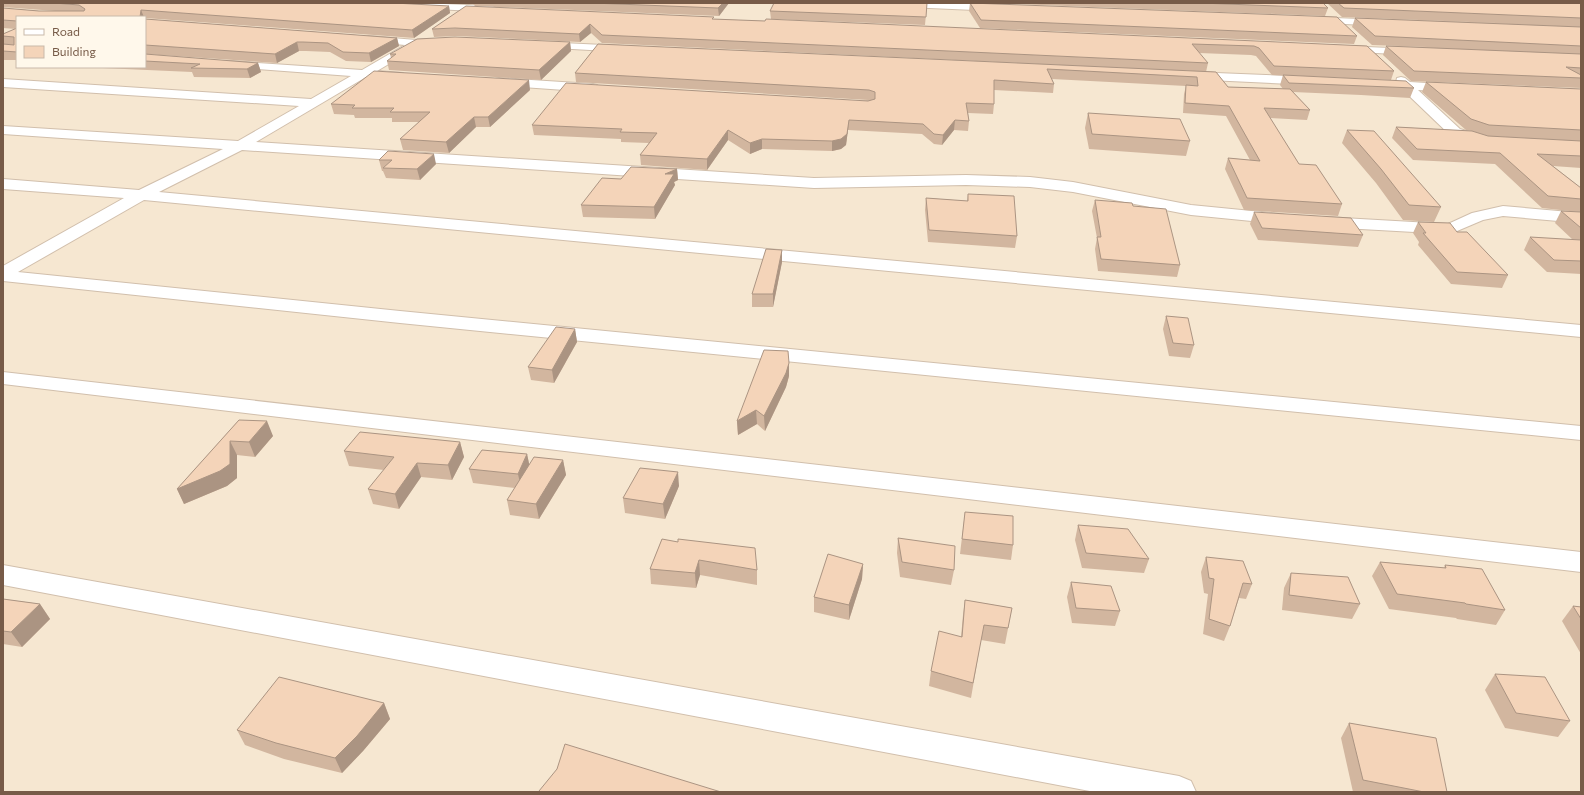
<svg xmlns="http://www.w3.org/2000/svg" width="1584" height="795" font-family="Commissioner,sans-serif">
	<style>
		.residential { fill: #f6e7d1; fill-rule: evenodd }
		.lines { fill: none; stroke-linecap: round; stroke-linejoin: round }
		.street-casing { stroke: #d1bfac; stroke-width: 2 }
		.street { fill: #fff; fill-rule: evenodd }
		.wall { fill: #d2b69f }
		.shaded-wall { fill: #ab9482 }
		.building { fill: #f4d4b9; stroke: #ab9482 }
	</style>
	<rect width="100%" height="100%" fill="#fdf5e3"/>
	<path class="residential" d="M3 3H1581V792H3ZM17 17H145V67H17Z"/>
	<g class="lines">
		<defs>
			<g id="street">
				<path d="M419 3 493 6 498 9 493 12 416 8 414 6 416 4Z"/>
				<path d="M878 3H950L998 5 1003 8 998 11 883 6Z"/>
				<path d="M1310 17 1384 20 1389 23 1384 26 1306 22 1305 20Z"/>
				<path d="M368 36 416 40 439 39 444 42 439 45 419 46 377 71 403 73 405 76 403 79 366 77 256 142 814 178 966 175 1030 177 1073 182 1191 205 1281 214 1287 216 1289 219 1287 222 1281 224 1191 215 1073 192 1030 187 966 185 814 188 242 150 159 192 1581 325V337L144 200 18 272 400 311 1581 426V440L400 323 3 281V266L124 198 3 189V179L139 190 223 149 3 134V126L238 141 299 106 3 87V79L311 99 351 76 230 67 226 66 224 64 226 62 230 61 362 70 405 45 364 41 363 39Z"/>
				<path d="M541 42 625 46 631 49 625 52 537 47 536 45 537 43Z"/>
				<path d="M1342 46 1414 49 1420 52 1414 55 1338 51 1336 49 1338 47Z"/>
				<path d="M1191 72 1312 77 1316 78 1318 81 1316 84 1312 85 1187 79 1185 76 1187 73Z"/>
				<path d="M1401 77 1405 78 1410 82 1458 85 1460 88 1458 91 1454 92 1418 90 1460 129 1486 137 1488 140 1486 143 1481 144 1450 135 1403 90 1378 88 1376 85 1378 82H1396L1397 78Z"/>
				<path d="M499 78 593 84 597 85 599 88 597 91 593 92 495 85 493 82 495 79Z"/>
				<path d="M1503 206 1581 213V223L1503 216 1483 220 1450 234 1325 227 1319 225 1317 222 1319 219 1325 217 1448 224 1472 213Z"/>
				<path d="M3 372 1581 552V572L3 384Z"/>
				<path d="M3 565 1179 776 1191 781 1196 792H1095L3 585Z"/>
			</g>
		</defs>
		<use href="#street" class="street-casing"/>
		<use href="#street" class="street"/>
	</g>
	<g class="wall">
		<path d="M3 3H394L449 6 450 13 414 38 145 18V17H17V60H3V34L16 29 3 28V8L39 11H55L3 7Z"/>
		<path d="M427 3H467L463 4Z"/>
		<path d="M472 3H729L719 16 475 6Z"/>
		<path d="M927 3 925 25 771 19 770 11Z"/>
		<path d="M970 3 1357 36 1354 44 980 28 969 11Z"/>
		<path d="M992 3H1323L1328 8 1325 16Z"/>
		<path d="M1327 3H1581V88L1411 81 1383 55 1386 46 1427 47 1372 45 1352 27 1355 18 1522 24 1342 17Z"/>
		<path d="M145 19 397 38 399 46 371 62 346 61 330 52 306 51H299L277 63 145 54Z"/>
		<path d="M714 19 1367 46 1394 71 1391 80 1272 75 1256 56 1251 55 1199 53 1208 63 1206 72 602 43 591 33 580 42 457 36 434 37 432 29Z"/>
		<path d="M570 42 571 51 541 80 389 70 387 61 391 58 390 54Z"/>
		<path d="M598 44 1216 72 1228 87 1283 89 1280 85 1283 75 1414 88 1410 98 1361 95 1293 92 1310 110 1307 120 1270 118 1299 164 1342 204 1338 216 1244 210 1225 169 1228 158 1250 160 1226 116 1183 113 1184 94 1186 86 1052 79 1054 84 1053 93 994 90V104L993 114 968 113 969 121 968 131 954 130 942 145 934 144 922 134 848 130 846 145 841 149 832 151 762 149 750 154 728 140 707 170 641 165 640 155 649 143 621 142V139L534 135 532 125 870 100H868L576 82 575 73Z"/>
		<path d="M145 54 258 63 261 72 250 78 194 77 192 72 80 67H145Z"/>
		<path d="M1426 82 1581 89V168L1553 166 1581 188V274L1547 272 1524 250 1530 237 1573 240 1555 223 1561 211 1579 212 1542 208 1495 164 1413 160 1392 138 1396 127 1471 131 1466 130 1422 92Z"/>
		<path d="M530 90 490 127H476L449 153 403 150 400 139 419 122H392V118H355L354 115 334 114 331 104Z"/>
		<path d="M1088 113 1190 141 1186 156 1089 149 1085 128Z"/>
		<path d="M1347 130 1441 207 1434 222 1403 220 1376 183 1342 143Z"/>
		<path d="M388 151 436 164 420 180 386 178 383 171H382L379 160Z"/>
		<path d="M677 169 678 180 674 182 675 185 655 219 583 217 581 205 621 179Z"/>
		<path d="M968 194 1017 236 1015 248 928 242 925 210 926 198 967 201Z"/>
		<path d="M1095 200 1133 206 1180 265 1177 277 1098 271 1095 249 1097 238 1092 211Z"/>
		<path d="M1254 212 1363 235 1358 247 1258 240 1250 224Z"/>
		<path d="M1418 222 1457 232 1508 275 1502 288 1451 284 1418 245 1419 242 1413 233Z"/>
		<path d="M782 250V262L773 307H752V294Z"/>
		<path d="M1166 316 1194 345 1190 358 1169 356 1163 329Z"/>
		<path d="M575 329 577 342 554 383 531 380 528 367Z"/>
		<path d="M789 376 786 387 765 431 757 424 738 435 737 421Z"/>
		<path d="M239 420 273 436 255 457 237 455V478L227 486 184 504 177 489Z"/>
		<path d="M460 442 464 457 452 480 421 477 399 509 373 504 368 489 384 470 349 466 344 451Z"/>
		<path d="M527 454 529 464 563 460 566 475 539 519 510 515 507 500 515 488 473 483 469 469Z"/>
		<path d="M679 486 665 519 625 513 623 498Z"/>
		<path d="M965 512 1013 545 1011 560 960 554Z"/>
		<path d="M1078 525 1149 559 1144 573 1082 568 1075 540Z"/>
		<path d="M898 538 954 570 951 585 900 577 897 553Z"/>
		<path d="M662 539 757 570V585L700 575 696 588 651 584 650 569Z"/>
		<path d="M1206 557 1252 584 1246 599 1239 598 1230 626 1224 641 1203 634 1208 594 1204 593 1201 572Z"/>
		<path d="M1380 562 1444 568 1445 565 1505 610 1496 625 1457 619 1456 618 1389 609 1372 576Z"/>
		<path d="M863 564 862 579 849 620 814 612V597Z"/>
		<path d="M1291 573 1360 604 1352 619 1282 610 1284 588Z"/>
		<path d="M1071 582 1120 611 1115 626 1072 623 1067 597Z"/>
		<path d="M3 599 40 604 50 619 22 647 3 644Z"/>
		<path d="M965 600 1012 608 1005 644 981 640 971 698 929 686 931 671 961 637 963 615Z"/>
		<path d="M1573 606 1581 607V654L1562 621Z"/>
		<path d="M1495 674 1570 721 1558 737 1505 728 1485 690Z"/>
		<path d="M384 703 390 719 363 751 342 773 284 759 245 745 237 730Z"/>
		<path d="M1349 723 1447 792H1353L1341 738Z"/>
	</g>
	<g class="shaded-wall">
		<path d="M723 3H729L719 16 718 8Z"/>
		<path d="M449 6 450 13 414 38 412 30Z"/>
		<path d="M141 10 144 17H140Z"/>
		<path d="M590 24 591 33 580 42 579 34Z"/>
		<path d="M397 38 399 46 371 62 369 53Z"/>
		<path d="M297 42 299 51 277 63 275 54Z"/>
		<path d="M570 42 571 51 541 80 539 70Z"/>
		<path d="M258 63 261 72 250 78 247 69Z"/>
		<path d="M529 80 530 90 490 127 488 117Z"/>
		<path d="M474 117 476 127 449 153 446 142Z"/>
		<path d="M849 120 848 130 846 145 841 149 832 151V141Z"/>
		<path d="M955 120 954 130 942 145 943 135Z"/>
		<path d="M728 130V140L707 170V159Z"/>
		<path d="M762 139V149L750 154V143Z"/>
		<path d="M434 154 436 164 420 180 417 169Z"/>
		<path d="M677 169 678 180 674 182 675 185 655 219 654 207 665 174Z"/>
		<path d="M782 250V262L773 307V294Z"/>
		<path d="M575 329 577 342 554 383 552 370Z"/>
		<path d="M789 363V376L786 387 765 431 764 416Z"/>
		<path d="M756 410 757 424 738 435 737 421Z"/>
		<path d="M267 421 273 436 255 457 249 442Z"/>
		<path d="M230 441 237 455V478L227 486 184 504 177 489Z"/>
		<path d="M460 442 464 457 452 480 448 465Z"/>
		<path d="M527 454 530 468 521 488 518 474Z"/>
		<path d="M563 460 566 475 539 519 536 504Z"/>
		<path d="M417 463 421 477 399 509 395 494Z"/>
		<path d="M678 472 679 486 665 519 663 504Z"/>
		<path d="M699 560 700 575 696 588 695 573Z"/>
		<path d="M863 564 862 579 849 620V605Z"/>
		<path d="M40 604 50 619 22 647 11 632Z"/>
		<path d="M384 703 390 719 363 751 342 773 335 758Z"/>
	</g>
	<g class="building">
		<path d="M54 3H394L449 6 412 30 141 10 140 17H17V21L3 20V8L39 11H84L85 9 79 5Z"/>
		<path d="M592 3H723L718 8Z"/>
		<path d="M774 3H927L926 17 770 11Z"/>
		<path d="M970 3 1337 17 1357 36 981 20Z"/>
		<path d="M1200 3H1323L1328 8Z"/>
		<path d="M1338 3H1581V18L1344 8Z"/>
		<path d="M466 6 714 17 712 19 765 21 766 19 1367 46 1394 71 1274 66 1259 48 1254 46 1192 44 1208 63 602 35 590 24 579 34 455 28 432 29Z"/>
		<path d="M1355 18 1581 27V46L1375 36Z"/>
		<path d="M145 19 397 38 369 53 343 52 328 43 303 42H297L275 54 145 45Z"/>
		<path d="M17 28V52L3 51V44L14 45V37L3 36V34Z"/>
		<path d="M455 37 570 42 539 70 387 61 396 54H390L417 39Z"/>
		<path d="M598 44 1216 72 1228 87 1290 89 1310 110 1264 108 1299 164 1316 165 1342 204 1247 198 1228 158 1260 161 1229 106 1185 103 1186 85 1198 86 1197 77 1047 69 1054 84 994 80V104L966 103 969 121 955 120 943 135 934 134 923 124 849 120 847 134 841 139 832 141 762 139 750 143 728 130 707 159 640 155 657 133 620 132 622 129 532 125 566 83 868 101 875 99V92L869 90 575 73Z"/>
		<path d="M1386 46 1581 54V68L1566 67 1581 75V78L1414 71Z"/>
		<path d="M145 54 258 63 247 69 191 68 200 64 145 61Z"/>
		<path d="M374 71 529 80 488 117H474L446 142 400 139 430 112H390L394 108H352L355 105 331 104Z"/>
		<path d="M1283 75 1406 81 1414 88 1365 86 1289 83Z"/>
		<path d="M1426 82 1581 89V130L1489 125 1471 119Z"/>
		<path d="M1088 113 1180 119 1190 141 1092 134Z"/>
		<path d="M1396 127 1472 131 1488 136 1581 141V156L1537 154 1581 188V199L1548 196 1500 153 1417 149Z"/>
		<path d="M1347 130 1374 131 1441 207 1409 205 1381 169Z"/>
		<path d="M388 151 434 154 417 169 383 168 392 160H379Z"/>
		<path d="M631 167 677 169 665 174H674L654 207 581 205 602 178 621 179Z"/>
		<path d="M968 194 1014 196 1017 236 929 230 926 198 968 201Z"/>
		<path d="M1095 200 1132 203 1133 206 1166 209 1180 265 1101 259 1097 237H1101Z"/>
		<path d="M1561 211 1581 212V228Z"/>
		<path d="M1254 212 1351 218 1363 235 1262 228Z"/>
		<path d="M1418 222 1450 223 1457 232H1467L1508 275 1457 272 1423 233H1426Z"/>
		<path d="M1530 237 1581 240V261L1554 260Z"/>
		<path d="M766 249 782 250 773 294H752Z"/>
		<path d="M1166 316 1188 318 1194 345 1173 343Z"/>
		<path d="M556 327 575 329 552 370 528 367Z"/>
		<path d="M764 350 788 351 789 363 786 373 764 416 756 410 737 421Z"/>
		<path d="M239 420 267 421 249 442 230 441V464L220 471 177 489Z"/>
		<path d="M360 432 460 442 448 465 417 463 395 494 368 489 394 457 344 451Z"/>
		<path d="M482 450 527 454 518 474 469 469Z"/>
		<path d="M534 457 563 460 536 504 507 500Z"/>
		<path d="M640 468 678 472 663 504 623 498Z"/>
		<path d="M965 512 1013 516V545L962 539Z"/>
		<path d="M1078 525 1128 529 1149 559 1086 553Z"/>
		<path d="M898 538 955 546 954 570 902 562Z"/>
		<path d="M662 539 678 542V539L755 548 757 570 699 560 695 573 650 569Z"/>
		<path d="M828 554 863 564 849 605 814 597Z"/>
		<path d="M1206 557 1243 561 1252 584 1243 583 1230 626 1209 619 1214 579 1209 578Z"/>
		<path d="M1380 562 1446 568 1445 565 1482 569 1505 610 1466 604 1465 603 1397 594Z"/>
		<path d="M1291 573 1348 577 1360 604 1289 595Z"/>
		<path d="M1071 582 1111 586 1120 611 1076 608Z"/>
		<path d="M3 599 40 604 11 632 3 631Z"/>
		<path d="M965 600 1012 608 1008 628 984 625 973 683 931 671 939 631 962 637Z"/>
		<path d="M1573 606 1581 607V619Z"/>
		<path d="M1495 674 1545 677 1570 721 1516 713Z"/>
		<path d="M279 677 384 703 357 736 335 758 276 743 237 730Z"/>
		<path d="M1349 723 1436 738 1447 792H1424L1363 780Z"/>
		<path d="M565 744 721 792H542L539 791 557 769Z"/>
	</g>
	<rect width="1584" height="795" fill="none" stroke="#775b48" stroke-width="8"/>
	<rect x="16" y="16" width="130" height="52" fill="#fff8eb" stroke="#c9b9aa"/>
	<rect x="24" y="29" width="20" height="6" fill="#ffffff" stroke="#c9b9aa"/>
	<text x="52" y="36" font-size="12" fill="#775b48">Road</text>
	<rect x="24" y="46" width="20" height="12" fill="#f4d4b9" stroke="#c9b9aa"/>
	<text x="52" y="56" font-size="12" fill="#775b48">Building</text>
</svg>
